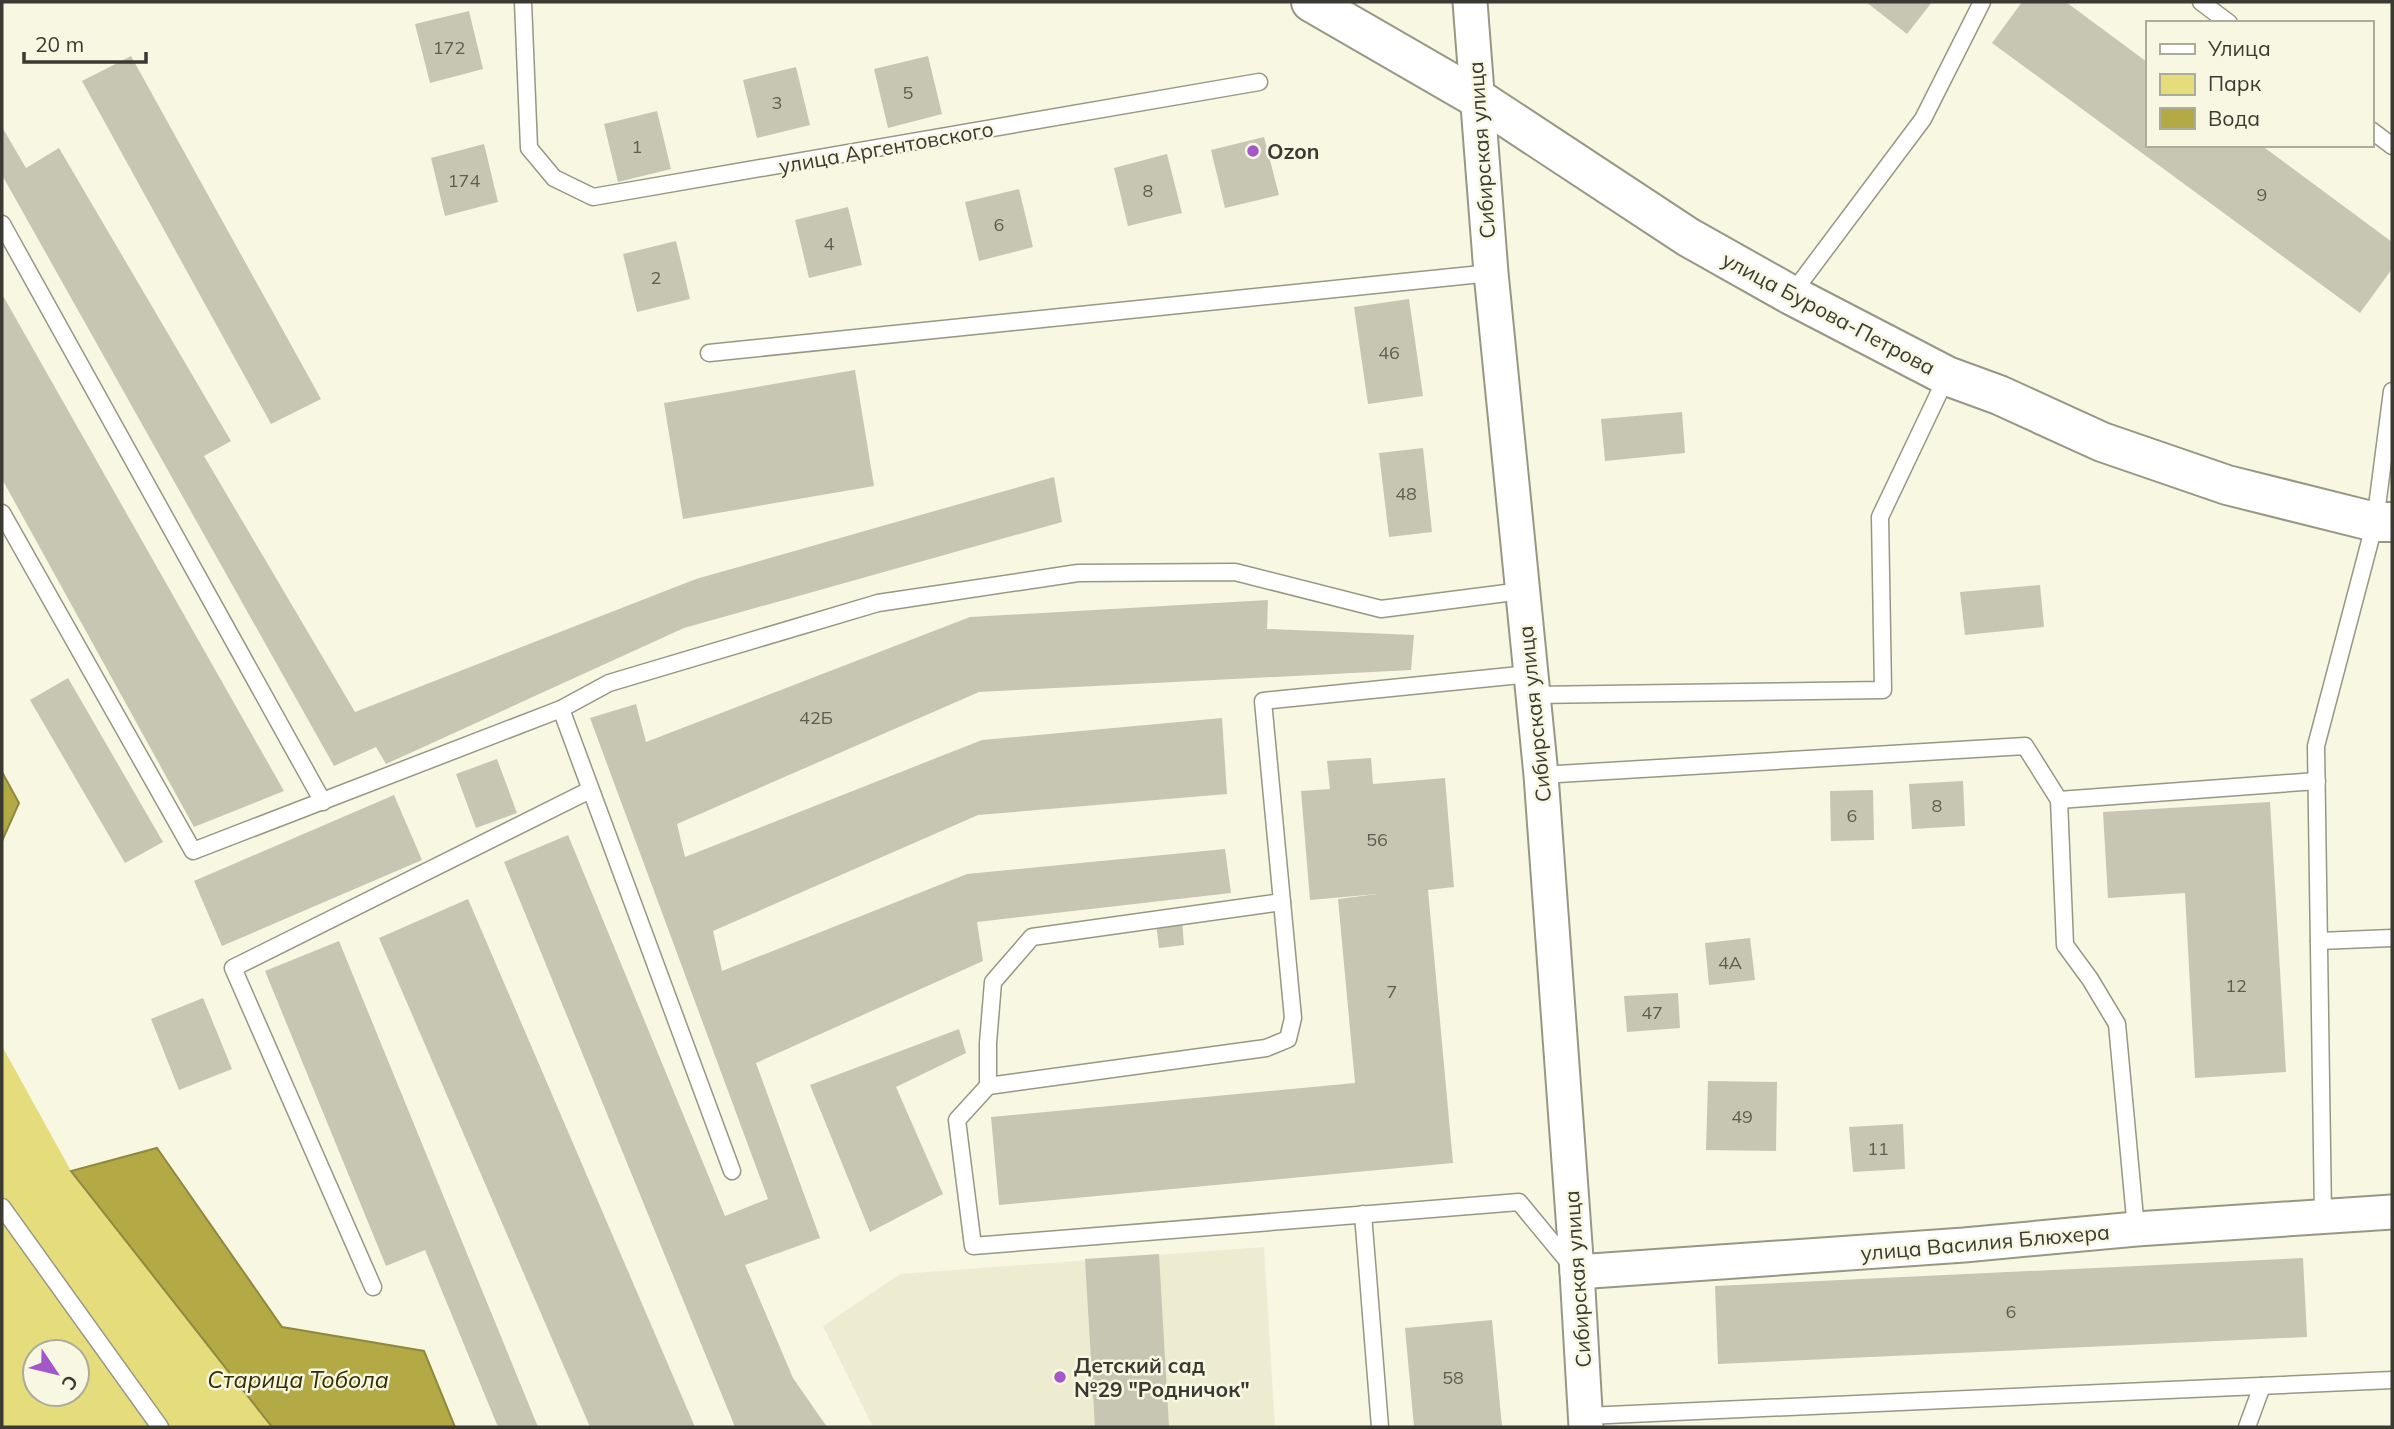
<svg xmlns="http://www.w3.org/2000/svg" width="2394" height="1429" font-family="Mulish,sans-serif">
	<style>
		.built { fill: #eeecd0 }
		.green { fill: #e5dc7c; fill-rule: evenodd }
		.water { fill: #b3a945; stroke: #8f883f; stroke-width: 2 }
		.building { fill: #c7c6b3 }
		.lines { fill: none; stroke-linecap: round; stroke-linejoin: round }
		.lane-casing { stroke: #989784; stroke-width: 19 }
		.street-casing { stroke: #989784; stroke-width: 37 }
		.secondary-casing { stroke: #989784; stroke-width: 42 }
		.lane { stroke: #fff; stroke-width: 16 }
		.street { stroke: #fff; stroke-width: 33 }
		.secondary { stroke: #fff; stroke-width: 38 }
		.poi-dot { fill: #a457c8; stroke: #f8f7e2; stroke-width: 2.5 }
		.labels { text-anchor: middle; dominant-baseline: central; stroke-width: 5; stroke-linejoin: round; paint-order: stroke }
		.number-label { font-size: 18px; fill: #5d5d52 }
		.street-label { font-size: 21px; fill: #3a3a32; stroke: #f8f7e2 }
		.poi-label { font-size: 21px; font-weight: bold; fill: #3a3a32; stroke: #f8f7e2; text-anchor: start }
		.water-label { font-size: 23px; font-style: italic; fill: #342f03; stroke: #f8f7e2 }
	</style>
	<rect width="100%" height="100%" fill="#f8f7e2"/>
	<path class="built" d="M1264 1247 1275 1427H873L823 1326 900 1274Z"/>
	<path class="green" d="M2 1046 71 1171 272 1427H2ZM35 1352H77V1394H35Z"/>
	<g class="water">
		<path d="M2 772 19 803 2 841Z"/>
		<path d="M157 1148 282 1327 424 1351 455 1427H272L71 1171Z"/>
	</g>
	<g class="building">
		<path d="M1866 2H1932L1907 34Z"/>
		<path d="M2022 2H2066L2147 62V145H2261L2392 242V269L2360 313 1992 43Z"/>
		<path d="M469 11 483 69 430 83 415 24Z"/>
		<path d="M131 56 321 399 271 424 82 81Z"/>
		<path d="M928 56 942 114 888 128 874 69Z"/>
		<path d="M796 67 810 125 757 138 743 80Z"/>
		<path d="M657 111 671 169 618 182 604 124Z"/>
		<path d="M2 127 26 168 59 148 231 441 204 456 355 712 696 579 1054 477 1062 522 684 628 386 764 376 747 334 766 2 175Z"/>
		<path d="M1264 137 1279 195 1225 208 1211 150Z"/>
		<path d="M484 144 498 202 445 216 431 158Z"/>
		<path d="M1167 154 1182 213 1128 226 1114 168Z"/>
		<path d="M1019 189 1033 247 979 261 965 202Z"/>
		<path d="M848 207 862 265 809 278 795 220Z"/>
		<path d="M676 241 690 299 637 312 623 254Z"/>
		<path d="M2 294 284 791 194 827 2 479Z"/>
		<path d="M1409 299 1423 396 1368 404 1354 307Z"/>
		<path d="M855 370 874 486 683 519 664 403Z"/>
		<path d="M1682 412 1685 453 1605 461 1601 419Z"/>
		<path d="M1423 448 1432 532 1389 537 1379 453Z"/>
		<path d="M2040 585 2044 627 1965 635 1960 592Z"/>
		<path d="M1268 600 1267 629 1414 635 1411 670 979 692 677 824 685 857 982 740 1222 718 1227 794 978 815 713 931 722 971 967 874 1225 849 1231 893 977 922 983 961 756 1063 820 1238 745 1265 793 1378 827 1427H735L504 862 568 835 725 1216 768 1199 590 718 636 704 646 742 970 617Z"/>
		<path d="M68 678 163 842 125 863 30 700Z"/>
		<path d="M1371 758 1373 784 1445 778 1454 887 1428 890 1453 1163 999 1205 991 1117 1355 1083 1338 899 1378 894 1310 900 1301 791 1330 789 1327 761Z"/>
		<path d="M497 759 517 813 476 828 456 774Z"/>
		<path d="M1963 781 1965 826 1912 829 1909 784Z"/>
		<path d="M1873 790 1874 840 1831 841 1830 791Z"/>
		<path d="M394 795 422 860 222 946 194 881Z"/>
		<path d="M2270 802 2286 1072 2195 1078 2185 893 2108 898 2103 812Z"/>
		<path d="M468 899 695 1427H590L379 938Z"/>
		<path d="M1182 921 1184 945 1159 948 1156 923Z"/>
		<path d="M1750 938 1755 980 1709 985 1705 943Z"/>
		<path d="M339 941 538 1427H498L425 1250 386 1266 265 971Z"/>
		<path d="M1678 993 1680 1028 1627 1032 1624 996Z"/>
		<path d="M203 998 232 1069 179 1090 151 1019Z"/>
		<path d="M959 1029 966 1053 896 1087 943 1194 870 1232 810 1085Z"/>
		<path d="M1708 1081 1777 1082 1776 1151 1706 1150Z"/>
		<path d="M1903 1124 1905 1169 1853 1172 1849 1127Z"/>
		<path d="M1159 1254 1169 1427H1095L1085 1259Z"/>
		<path d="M2303 1258 2307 1337 1718 1364 1715 1286Z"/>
		<path d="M1492 1320 1502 1427H1414L1405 1328Z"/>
	</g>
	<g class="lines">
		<defs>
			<g id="lane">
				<path d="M523 2 529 148 554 178 593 197 1259 82"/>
				<path d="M2201 2 2229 23"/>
				<path d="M2371 130 2392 146"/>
				<path d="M2 224 323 802"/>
				<path d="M1791 295 1923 119 1982 2"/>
				<path d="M709 353 1491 273"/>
				<path d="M2 513 193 851 561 709"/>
				<path d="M1530 674 1263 701 1282 902 1032 937 993 982 988 1043V1086L957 1120 973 1246 1519 1202 1571 1265"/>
				<path d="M1533 695 1883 690 1880 517 1947 376"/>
				<path d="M1541 775 2025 746 2059 800 2065 945 2090 979 2117 1024 2136 1229"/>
				<path d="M2059 800 2317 781"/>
				<path d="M2319 941 2392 938"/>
				<path d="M988 1086 1266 1048 1288 1039 1293 1018 1282 902"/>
				<path d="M732 1171 561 709 609 683 878 603 1078 573 1235 572 1381 609 1522 591"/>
				<path d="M2 1207 160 1427"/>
				<path d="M1363 1214 1380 1427"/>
				<path d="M2323 1216 2316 746 2375 522 2392 391"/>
				<path d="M373 1287 233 968 590 790"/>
				<path d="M1586 1416 2392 1380"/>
				<path d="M2247 1427 2262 1386"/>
			</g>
			<g id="street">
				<path d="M1470 2 1491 273 1541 775 1577 1272 1586 1427"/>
				<path d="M1577 1272 1964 1245 2136 1229 2392 1212"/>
			</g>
			<path id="secondary" d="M1311 2 1477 98 1688 237 1791 295 1947 376 1999 395 2102 442 2227 485 2375 522H2392"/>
		</defs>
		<use href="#lane" class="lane-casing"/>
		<use href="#street" class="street-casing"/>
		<use href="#secondary" class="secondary-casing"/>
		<use href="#lane" class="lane"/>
		<use href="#street" class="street"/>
		<use href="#secondary" class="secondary"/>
	</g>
	<g class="poi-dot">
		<circle cx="1253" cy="151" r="7"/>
		<circle cx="1060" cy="1377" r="7"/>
	</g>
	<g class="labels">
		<g class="number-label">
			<text x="449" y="47">172</text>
			<text x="908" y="92">5</text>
			<text x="777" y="102">3</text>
			<text x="637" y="146">1</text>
			<text x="464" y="180">174</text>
			<text x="1148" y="190">8</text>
			<text x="2262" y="194">9</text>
			<text x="999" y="224">6</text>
			<text x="829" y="243">4</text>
			<text x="656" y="277">2</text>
			<text x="1389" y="352">46</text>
			<text x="1406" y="493">48</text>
			<text x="816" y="717">42Б</text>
			<text x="1937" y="805">8</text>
			<text x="1852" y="815">6</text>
			<text x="1377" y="839">56</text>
			<text x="1730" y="962">4А</text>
			<text x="2236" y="985">12</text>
			<text x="1392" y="991">7</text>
			<text x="1652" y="1012">47</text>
			<text x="1742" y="1116">49</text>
			<text x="1878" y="1148">11</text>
			<text x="2011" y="1311">6</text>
			<text x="1453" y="1377">58</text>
		</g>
		<g class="street-label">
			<text transform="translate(886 147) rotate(-10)">улица Аргентовского</text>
			<text transform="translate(1481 150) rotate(-94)">Сибирская улица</text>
			<text transform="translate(1829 313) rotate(28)">улица Бурова-Петрова</text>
			<text transform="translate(1534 714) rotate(-96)">Сибирская улица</text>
			<text transform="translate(1985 1242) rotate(-5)">улица Василия Блюхера</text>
			<text transform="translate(1577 1279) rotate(-94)">Сибирская улица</text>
		</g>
		<g class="poi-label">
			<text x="1267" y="151">Ozon</text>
			<text x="1074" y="1365">Детский сад<tspan x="1074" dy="24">№29 "Родничок"</tspan></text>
		</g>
		<g class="water-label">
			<text x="298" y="1379">Старица Тобола</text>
		</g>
	</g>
	<rect width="2394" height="1429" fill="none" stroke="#3a3a32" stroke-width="7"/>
	<rect x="2146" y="21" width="228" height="126" fill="#f8f7e2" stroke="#acab9c" stroke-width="2"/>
	<rect x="2160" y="44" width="35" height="10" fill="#ffffff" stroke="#acab9c" stroke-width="2"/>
	<text x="2208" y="56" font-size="21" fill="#3a3a32">Улица</text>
	<rect x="2160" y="74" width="35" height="21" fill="#e5dc7c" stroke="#acab9c" stroke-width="2"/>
	<text x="2208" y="91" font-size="21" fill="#3a3a32">Парк</text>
	<rect x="2160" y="108" width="35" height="21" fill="#b3a945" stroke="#acab9c" stroke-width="2"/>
	<text x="2208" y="126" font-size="21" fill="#3a3a32">Вода</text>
	<g transform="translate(56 1373) rotate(125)"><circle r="33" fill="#f8f7e2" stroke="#acab9c" stroke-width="2"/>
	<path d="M0-5L12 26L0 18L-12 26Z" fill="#a457c8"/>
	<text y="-10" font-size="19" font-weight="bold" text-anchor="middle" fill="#3a3a32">С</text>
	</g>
	<path d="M24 52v10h122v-10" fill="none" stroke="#3a3a32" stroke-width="3.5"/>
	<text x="35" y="52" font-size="21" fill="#3a3a32" stroke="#f8f7e2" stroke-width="5" paint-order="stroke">20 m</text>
</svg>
